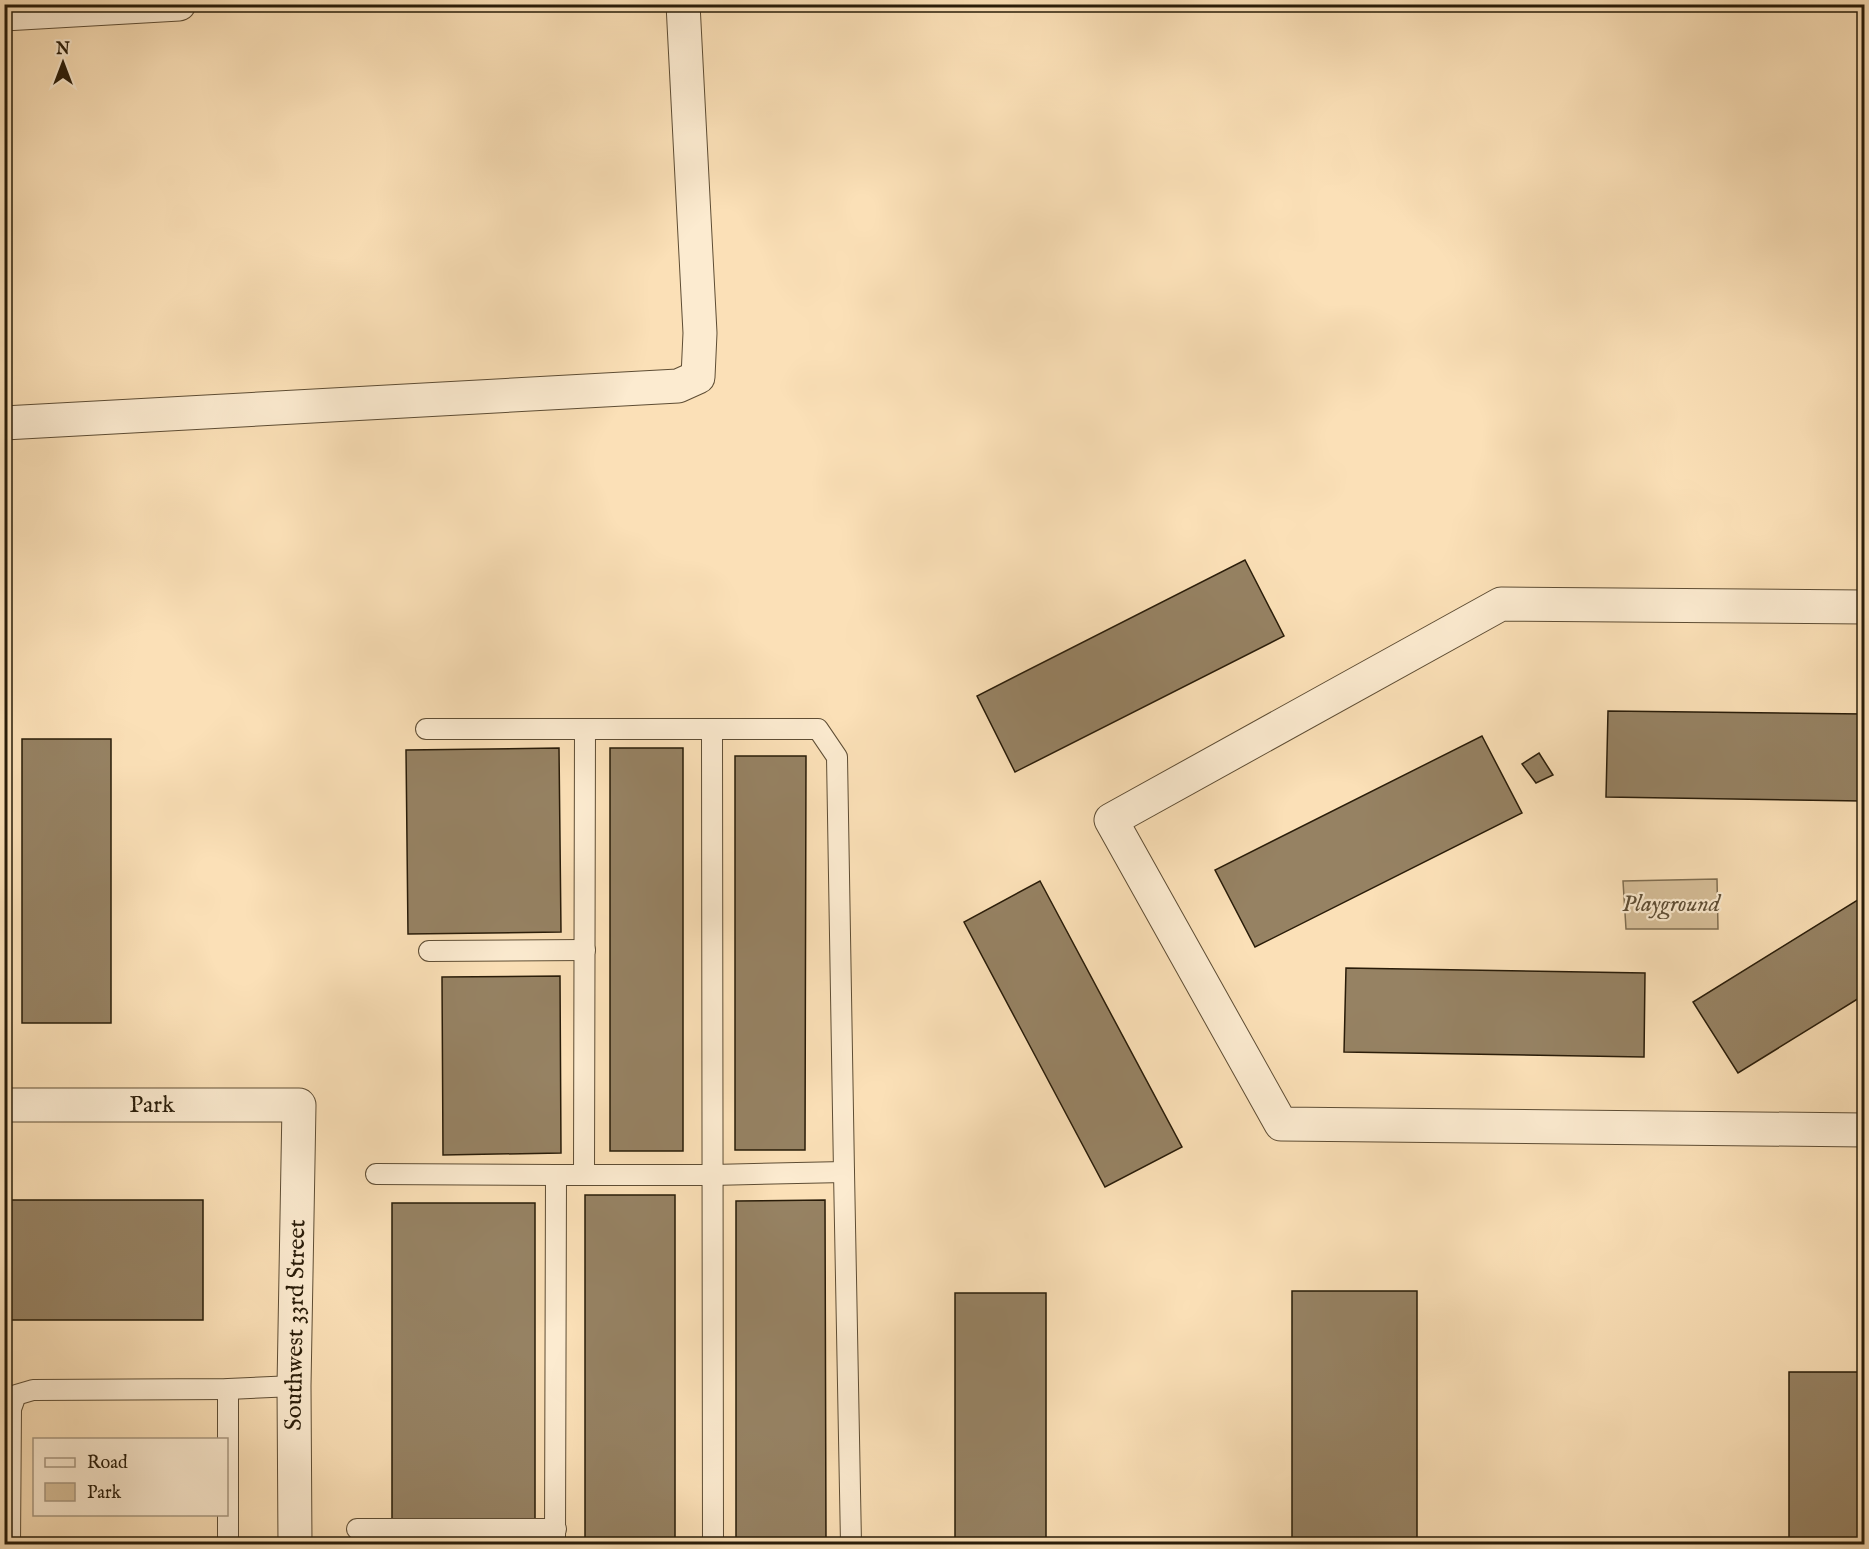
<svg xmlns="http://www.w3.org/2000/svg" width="1869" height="1549" font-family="'IM FELL English',serif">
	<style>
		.green { fill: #d7bf99; stroke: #806e51; stroke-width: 1.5 }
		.building { fill: #968263; stroke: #291c09; stroke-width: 1.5 }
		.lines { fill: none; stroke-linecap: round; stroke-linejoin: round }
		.lane-casing { stroke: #5e4d34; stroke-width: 22 }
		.street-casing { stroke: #5e4d34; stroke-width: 35 }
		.lane { stroke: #fcebd0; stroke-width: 20 }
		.street { stroke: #fcebd0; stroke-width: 33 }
		.labels { text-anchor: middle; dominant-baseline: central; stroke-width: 4.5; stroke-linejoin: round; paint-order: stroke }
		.park-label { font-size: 24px; font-style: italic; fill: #5d4d34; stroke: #fcebd0 }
		.street-label { font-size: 24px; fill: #291c09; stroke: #fcebd0 }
	</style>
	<rect width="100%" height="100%" fill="#fbe0b7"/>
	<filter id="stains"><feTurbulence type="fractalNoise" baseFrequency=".00333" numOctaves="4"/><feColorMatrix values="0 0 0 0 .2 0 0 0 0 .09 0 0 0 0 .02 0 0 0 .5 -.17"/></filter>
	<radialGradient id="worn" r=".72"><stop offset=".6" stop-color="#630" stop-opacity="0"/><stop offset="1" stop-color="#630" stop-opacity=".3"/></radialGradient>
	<path class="green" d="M1717 879 1718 929H1626L1623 881Z"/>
	<g class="building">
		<path d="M1245 560 1284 636 1015 772 977 696Z"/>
		<path d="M1608 711 1864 714V777H1862V801L1606 797Z"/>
		<path d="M1482 736 1522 813 1255 947 1215 870Z"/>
		<rect x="22" y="739" width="89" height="284"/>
		<path d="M559 748 561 932 408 934 406 750Z"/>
		<rect x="610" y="748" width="73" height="403"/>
		<path d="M1539 753 1553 775 1536 783 1522 764Z"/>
		<path d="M735 756H806L805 1150H735Z"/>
		<path d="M1040 881 1182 1147 1105 1187 964 922Z"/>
		<path d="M1864 896V995L1738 1073 1693 1002Z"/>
		<path d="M1346 968 1645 973 1644 1057 1344 1052Z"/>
		<path d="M560 976 561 1153 443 1155 442 977Z"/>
		<rect x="585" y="1195" width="90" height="349"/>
		<rect x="4" y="1200" width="199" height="120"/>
		<path d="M825 1200 826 1544H736V1201Z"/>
		<rect x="392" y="1203" width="143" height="319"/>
		<rect x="1292" y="1291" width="125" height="253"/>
		<rect x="955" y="1293" width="91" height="251"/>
		<rect x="1789" y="1372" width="75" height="172"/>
	</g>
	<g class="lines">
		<defs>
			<g id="lane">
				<path d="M426 729H818L837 757 844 1172"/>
				<path d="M712 729 713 1544"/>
				<path d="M429 951 585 950"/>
				<path d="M376 1174 556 1175"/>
				<path d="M584 1175 585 729"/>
				<path d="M357 1529H556"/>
				<path d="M10 1544 11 1409 16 1395 33 1390 228 1389 294 1386"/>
				<path d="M228 1544V1389"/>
				<path d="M555 1544 556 1175H712L844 1172 851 1544"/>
			</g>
			<g id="street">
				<path d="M4 14 179 4"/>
				<path d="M4 423 678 386 698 377 700 333 683 4"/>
				<path d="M1864 607 1501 604 1111 820 1281 1124 1864 1130"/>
				<path d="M4 1105H299L294 1386 295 1544"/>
			</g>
		</defs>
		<use href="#lane" class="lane-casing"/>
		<use href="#street" class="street-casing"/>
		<use href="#lane" class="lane"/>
		<use href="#street" class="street"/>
	</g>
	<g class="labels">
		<g class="park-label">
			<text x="1671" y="904">Playground</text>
		</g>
		<g class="street-label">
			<text x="152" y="1105">Park</text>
			<text transform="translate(296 1325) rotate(-89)">Southwest 33rd Street</text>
		</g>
	</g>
	<rect width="1869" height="1549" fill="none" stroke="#fbe0b7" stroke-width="24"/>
	<rect x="6" y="6" width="1857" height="1537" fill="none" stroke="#291c09" stroke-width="3"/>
	<rect x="12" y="12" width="1845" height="1525" fill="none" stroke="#291c09" stroke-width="1.5"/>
	<rect x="33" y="1438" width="195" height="78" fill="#fcebd0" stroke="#a89880" stroke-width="1.5"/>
	<rect x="45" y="1458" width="30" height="9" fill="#fcebd0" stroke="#a89880" stroke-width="1.5"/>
	<text x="87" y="1468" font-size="18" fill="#291c09">Road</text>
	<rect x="45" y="1483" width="30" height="18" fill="#d7bf99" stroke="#a89880" stroke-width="1.5"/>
	<text x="87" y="1498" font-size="18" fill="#291c09">Park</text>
	<g transform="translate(63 63)" stroke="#fcebd0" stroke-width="4.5" paint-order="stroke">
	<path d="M0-4.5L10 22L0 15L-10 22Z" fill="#291c09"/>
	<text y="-9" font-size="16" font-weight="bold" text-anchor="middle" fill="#291c09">N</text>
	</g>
	<rect width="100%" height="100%" filter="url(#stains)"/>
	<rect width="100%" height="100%" fill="url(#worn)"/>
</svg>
